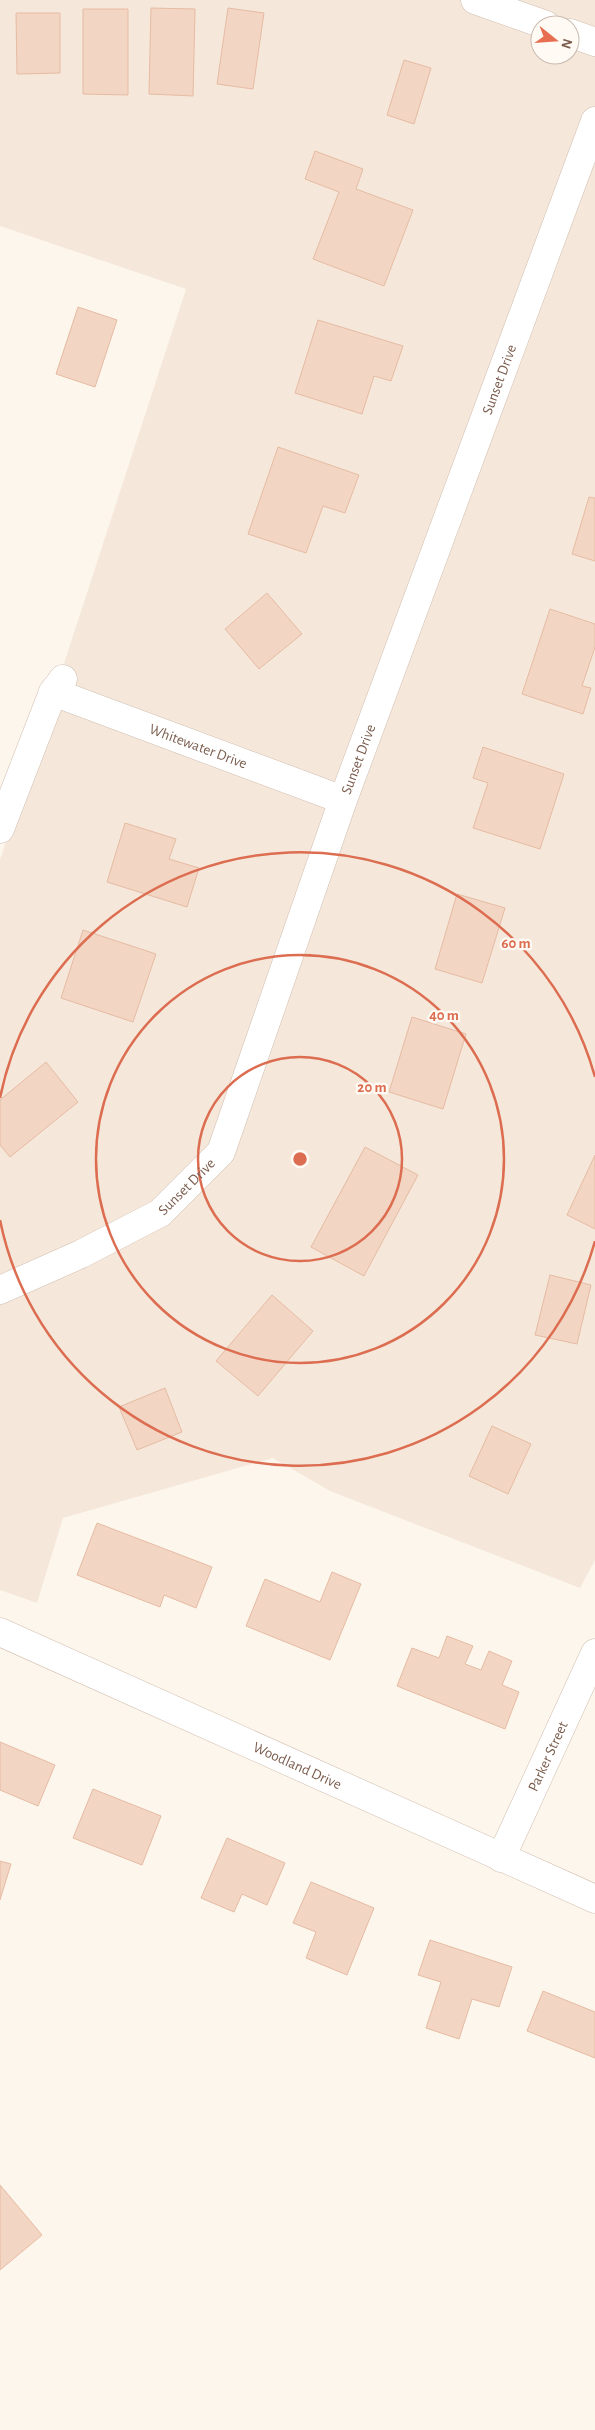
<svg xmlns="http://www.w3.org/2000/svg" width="595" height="2430" font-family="'Alegreya Sans',sans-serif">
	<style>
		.residential { fill: #f5e8da; fill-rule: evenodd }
		.building { fill: #f3d5c3; stroke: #e6bba3 }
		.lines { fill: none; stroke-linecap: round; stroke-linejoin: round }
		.minor-casing { stroke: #d1beb0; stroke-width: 29 }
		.minor { stroke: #fff; stroke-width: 28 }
		.ring { fill: none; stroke: #dc6d51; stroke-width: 2.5 }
		.labels { text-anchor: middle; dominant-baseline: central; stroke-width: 4.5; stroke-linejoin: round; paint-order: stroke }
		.street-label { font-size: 15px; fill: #7a5c4d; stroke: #fffaf3 }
		.centre { fill: #dc6d51; stroke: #fffaf3; stroke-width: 2.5 }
		.ring-label { font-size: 15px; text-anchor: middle; font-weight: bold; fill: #dc6d51; stroke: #fffaf3; stroke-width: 4.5; stroke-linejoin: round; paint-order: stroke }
	</style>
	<rect width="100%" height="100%" fill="#fdf6ec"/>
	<path class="residential" d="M0 0H595V1560L580 1588 330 1491 273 1458 63 1518 37 1603 0 1590V860L186 289 0 226ZM540 25H570V55H540Z"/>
	<g class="building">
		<path d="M151 8 195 9 193 96 149 94Z"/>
		<path d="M228 8 264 13 253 89 217 84Z"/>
		<path d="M83 9H128V95L83 94Z"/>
		<path d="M16 13H60V73L17 74Z"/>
		<path d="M404 60 431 68 414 124 387 115Z"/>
		<path d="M315 151 363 169 356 189 413 210 384 286 313 259 339 192 305 179Z"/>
		<path d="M78 307 117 320 95 387 56 374Z"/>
		<path d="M318 320 403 346 391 381 374 376 362 414 295 393Z"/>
		<path d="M278 447 359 475 345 513 323 506 306 553 248 534Z"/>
		<path d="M589 497 595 498V561L572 554Z"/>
		<path d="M267 593 302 634 259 669 225 629Z"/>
		<path d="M550 609 595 624V647L582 686 591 688 583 714 522 694Z"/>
		<path d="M483 747 564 774 540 849 473 828 488 783 473 778Z"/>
		<path d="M125 823 176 839 169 859 199 868 187 907 107 882Z"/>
		<path d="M457 894 505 908 482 983 435 969Z"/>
		<path d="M83 930 156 954 133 1022 61 998Z"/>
		<path d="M412 1017 466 1034 443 1109 389 1092Z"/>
		<path d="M46 1062 78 1102 10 1157 0 1145V1100Z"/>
		<path d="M365 1147 418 1175 364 1276 311 1247Z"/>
		<path d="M595 1155V1229L567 1215Z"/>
		<path d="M550 1275 591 1285 577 1344 535 1335Z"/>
		<path d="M272 1295 313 1331 258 1396 216 1361Z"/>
		<path d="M165 1388 182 1432 137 1450 119 1407Z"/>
		<path d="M492 1426 531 1444 508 1494 469 1476Z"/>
		<path d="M97 1523 212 1567 196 1608 164 1595 160 1607 77 1575Z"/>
		<path d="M332 1572 361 1584 330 1660 246 1626 265 1579 320 1602Z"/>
		<path d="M447 1636 473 1646 465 1664 481 1670 489 1651 512 1661 502 1685 519 1692 505 1729 397 1686 412 1648 439 1658Z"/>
		<path d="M0 1742 55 1765 38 1806 0 1790Z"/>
		<path d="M93 1789 161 1816 142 1865 73 1838Z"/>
		<path d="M227 1838 285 1863 267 1905 242 1894 234 1912 201 1898Z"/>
		<path d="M0 1861 11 1864 0 1900Z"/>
		<path d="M311 1882 374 1908 347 1975 306 1958 316 1932 293 1923Z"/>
		<path d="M430 1940 512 1967 499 2007 472 1999 459 2039 426 2028 441 1982 418 1975Z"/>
		<path d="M543 1991 595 2012V2058L527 2031Z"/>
		<path d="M0 2185 42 2235 0 2270Z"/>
	</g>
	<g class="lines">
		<defs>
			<g id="minor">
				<path d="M475 0 546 25"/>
				<path d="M570 33 595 42"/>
				<path id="s1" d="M53 692 343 800"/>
				<path d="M0 829 53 692 63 679"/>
				<path id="s2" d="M0 1290 81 1254 160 1213 221 1152 343 800 595 121"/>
				<path id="s3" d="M0 1632 595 1899"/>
				<path id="s4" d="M501 1858 595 1653"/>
			</g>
		</defs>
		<use href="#minor" class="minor-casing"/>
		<use href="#minor" class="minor"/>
	</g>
	<g class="ring">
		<circle cx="300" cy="1159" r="102"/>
		<circle cx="300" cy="1159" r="204"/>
		<path d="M595 1241A306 306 0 0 1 0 1220M0 1098A306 306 0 0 1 595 1077"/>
	</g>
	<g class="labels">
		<g class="street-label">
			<text stroke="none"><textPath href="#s2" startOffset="1085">Sunset Drive</textPath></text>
			<text stroke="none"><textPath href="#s1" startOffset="155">Whitewater Drive</textPath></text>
			<text stroke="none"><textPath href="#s2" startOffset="680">Sunset Drive</textPath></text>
			<text stroke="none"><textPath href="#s2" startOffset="215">Sunset Drive</textPath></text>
			<text stroke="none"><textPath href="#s4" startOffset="112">Parker Street</textPath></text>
			<text stroke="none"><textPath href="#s3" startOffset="326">Woodland Drive</textPath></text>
		</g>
	</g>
	<circle cx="300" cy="1159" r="8" class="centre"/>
	<g class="ring-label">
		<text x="516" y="948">60 m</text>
		<text x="444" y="1020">40 m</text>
		<text x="372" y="1092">20 m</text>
	</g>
	<g transform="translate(555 40) rotate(107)"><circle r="24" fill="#fffaf3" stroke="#cabbb1"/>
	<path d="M0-4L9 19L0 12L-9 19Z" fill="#e76f51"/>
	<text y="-8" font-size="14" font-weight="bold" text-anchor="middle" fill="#7a5c4d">N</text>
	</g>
</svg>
